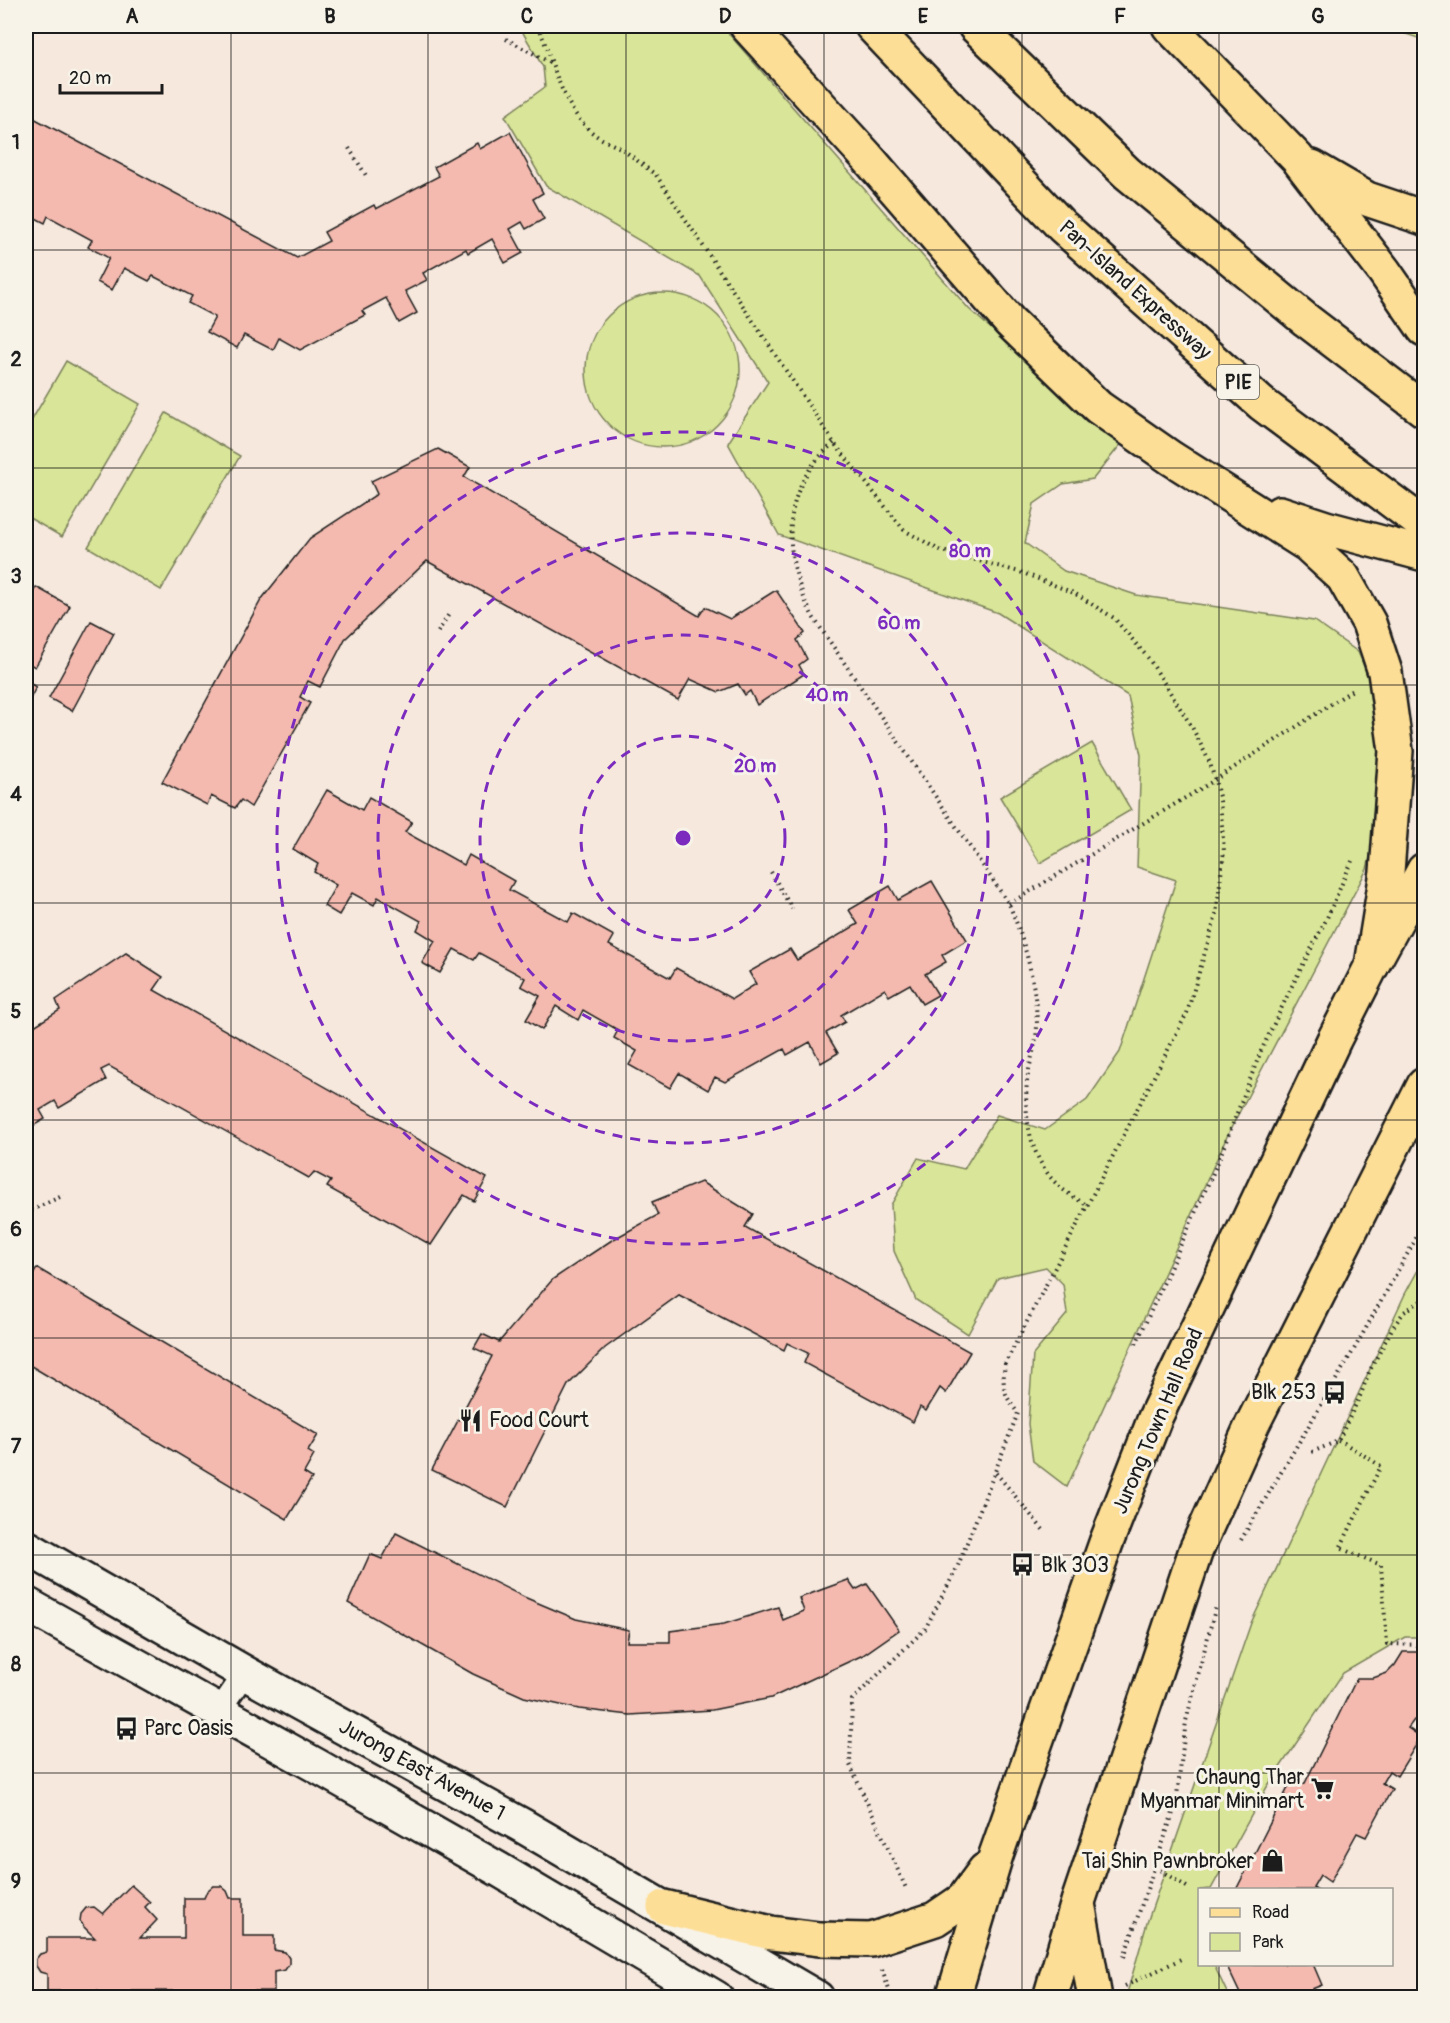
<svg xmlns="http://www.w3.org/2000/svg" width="1450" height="2023" font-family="Pangolin,sans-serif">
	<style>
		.green { fill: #d9e598; stroke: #7a805a; stroke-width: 1.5 }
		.building { fill: #f4baaf; stroke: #1c1c1c; stroke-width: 1.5 }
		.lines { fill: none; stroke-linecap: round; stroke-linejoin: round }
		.service-casing { stroke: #1c1c1c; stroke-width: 26 }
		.tertiary-casing { stroke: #1c1c1c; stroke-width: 38 }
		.primary-casing { stroke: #1c1c1c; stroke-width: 38 }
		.motorway-casing { stroke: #1c1c1c; stroke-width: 38 }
		.path { stroke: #1c1c1c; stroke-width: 4; stroke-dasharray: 1.5 4.5; stroke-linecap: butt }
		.service { stroke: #f7f3e8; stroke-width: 21 }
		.tertiary { stroke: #f7f3e8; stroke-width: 33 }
		.primary { stroke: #fdde96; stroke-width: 33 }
		.motorway { stroke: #fdde96; stroke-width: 33 }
		.grid { fill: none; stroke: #1c1c1c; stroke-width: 1.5; stroke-opacity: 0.55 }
		.ring { fill: none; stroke: #7b2cbf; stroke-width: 3; stroke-dasharray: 10 8 }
		.labels { text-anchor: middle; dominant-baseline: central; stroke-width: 6; stroke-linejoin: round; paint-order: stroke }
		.shield { fill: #f7f3e8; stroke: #5e5c59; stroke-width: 1.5 }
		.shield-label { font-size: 20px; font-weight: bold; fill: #1c1c1c }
		.street-label { font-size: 21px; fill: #1c1c1c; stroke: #f7f3e8 }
		.poi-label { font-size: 21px; fill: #1c1c1c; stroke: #f7f3e8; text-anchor: end }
		.centre { fill: #7b2cbf; stroke: #f7f3e8; stroke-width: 3 }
		.ring-label { font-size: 18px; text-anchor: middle; font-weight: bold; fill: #7b2cbf; stroke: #f7f3e8; stroke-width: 6; stroke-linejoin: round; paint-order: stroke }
		.neatline { fill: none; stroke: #1c1c1c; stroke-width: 2 }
		.grid-label { font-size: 20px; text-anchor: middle; font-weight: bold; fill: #1c1c1c }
	</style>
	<rect width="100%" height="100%" fill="#f6e8dd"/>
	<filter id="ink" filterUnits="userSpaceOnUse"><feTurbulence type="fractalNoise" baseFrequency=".0167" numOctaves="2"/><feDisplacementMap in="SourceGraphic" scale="12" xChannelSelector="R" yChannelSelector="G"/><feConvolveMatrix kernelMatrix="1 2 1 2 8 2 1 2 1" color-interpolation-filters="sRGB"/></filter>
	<g filter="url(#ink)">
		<g class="green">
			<path d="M519 26H722L969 309 1121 444 1093 479 1063 484 1034 504 1025 543 1064 571 1136 595 1314 621 1358 652 1371 682 1384 755 1377 829 1367 869 1230 1130 1067 1487 1033 1461 1028 1424 1033 1355 1067 1314 1063 1284 1046 1267 998 1278 968 1334 916 1300 894 1251 891 1205 918 1158 964 1169 997 1115 1045 1130 1087 1100 1120 1052 1176 880 1137 867 1141 755 1128 696 998 613 779 535 728 443 768 382 700 276 546 186 505 116 545 87 543 67Z"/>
			<path d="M1394 26H1424V40L1397 31Z"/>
			<circle cx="663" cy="370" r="77"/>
			<path d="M66 361 140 404 62 537 26 516V430Z"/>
			<path d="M166 413 240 456 161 590 88 547Z"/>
			<path d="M1092 743 1131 810 1040 863 1000 797Z"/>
			<path d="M1424 1259V1637H1405L1343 1673 1267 1787 1211 1889 1200 1890V1964L1214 1965 1229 1997H1126L1147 1923 1251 1623 1405 1294Z"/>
		</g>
		<g class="building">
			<path d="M26 114 297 258 329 241 324 232 374 205 376 209 439 176 434 167 477 143 480 149 510 132 543 193 533 199 544 219 526 229 522 222 510 229 523 253 505 263 492 239 468 253 466 249 423 273 427 280 405 291 417 313 399 323 386 298 362 311 365 315 300 350 279 338 273 350 244 335 237 348 207 332 215 317 188 303 192 296 153 276 149 281 124 268 112 290 97 282 109 258 88 247 92 240 48 216 45 223 26 213Z"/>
			<path d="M438 449 470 467 464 477 699 616 705 607 730 619 776 590 805 633 797 640 807 659 799 665 804 674 757 705 750 691 745 695 738 684 719 692 690 679 678 700 427 561 345 639 320 687 308 681 300 697 310 703 251 807 241 800 235 808 211 796 207 805 162 782 261 600 310 538 377 494 371 481Z"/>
			<path d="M36 587 70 606 35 667 26 662V606Z"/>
			<path d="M91 621 114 633 72 711 49 698Z"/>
			<path d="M26 681 36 687 26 707Z"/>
			<path d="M327 790 362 810 369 797 412 822 405 832 464 865 469 855 514 881 509 890 568 922 573 913 614 936 609 945 670 978 676 968 732 999 756 984 749 972 790 949 797 960 858 924 849 910 890 886 898 900 932 881 967 940 942 955 946 962 925 974 938 995 922 1004 910 984 889 996 885 989 841 1015 845 1022 826 1033 838 1053 821 1063 810 1042 787 1055 784 1049 725 1082 715 1077 708 1090 679 1073 670 1088 629 1065 637 1051 614 1038 618 1030 583 1010 578 1020 556 1006 542 1030 526 1020 540 996 521 986 525 978 479 953 474 960 454 949 440 973 422 963 435 941 417 930 421 921 378 897 374 905 352 893 339 915 324 906 336 885 314 872 318 864 293 849Z"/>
			<path d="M126 953 163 977 154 990 487 1178 474 1201 464 1195 431 1245 327 1187 331 1181 314 1172 309 1178 109 1066 101 1070 106 1080 59 1108 55 1101 40 1110 45 1119 26 1130V1031L60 1010 56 1000Z"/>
			<path d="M701 1182 753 1214 745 1227 970 1352 946 1393 940 1388 926 1411 920 1407 913 1422 804 1363 808 1353 787 1343 784 1350 679 1295 605 1348 568 1385 507 1507 432 1470 492 1356 474 1348 482 1334 499 1342 553 1279 612 1240 658 1215 652 1202Z"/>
			<path d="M37 1268 318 1435 308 1451 314 1455 304 1473 312 1478 287 1519 26 1363V1287Z"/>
			<path d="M396 1533 524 1597 576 1619 629 1630 627 1642H670V1631L724 1624 778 1607 783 1620 804 1611 799 1598 848 1580 855 1590 867 1584 899 1630 863 1655 771 1698 712 1710 630 1715 579 1709 524 1697 473 1674 348 1603 370 1554 382 1559Z"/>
			<path d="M1403 1652H1424V1719L1414 1720 1408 1728 1421 1737 1397 1776 1389 1771 1382 1783 1392 1789 1366 1837 1357 1833 1330 1882 1320 1875 1313 1887 1318 1890H1236L1289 1786 1305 1783 1357 1678H1373L1387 1673 1395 1665Z"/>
			<path d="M131 1885 150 1902 145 1907 157 1920 140 1938H184V1898H204L207 1891 213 1886H221L227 1891 230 1898H243V1936H274V1950L285 1952 289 1958V1964L285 1970 274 1972V1991H244V1998H186V1991H133L140 1998H90L97 1991H47V1974L40 1972 36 1966V1959L40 1954 47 1952V1938H95L84 1927 80 1921 81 1914 86 1908 94 1907 103 1914Z"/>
			<path d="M1226 1964H1313L1322 1985 1312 1989 1316 1998H1242Z"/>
		</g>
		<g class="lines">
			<defs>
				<path id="service" d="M218 1712 245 1673"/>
				<g id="tertiary">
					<path d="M26 1547 245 1673 523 1826 817 1998"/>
					<path d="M26 1604 317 1766 498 1869 716 1998"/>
				</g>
				<g id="primary">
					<path d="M664 1907 771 1933 819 1939 871 1940 935 1919 963 1900 985 1870"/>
					<path d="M1079 1909 1095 1998"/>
					<path d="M953 1998 996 1855 1106 1543 1155 1418 1334 1040 1372 965 1424 870"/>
					<path d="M1050 1998 1078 1902 1196 1550 1253 1423 1424 1085"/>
				</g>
				<g id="motorway">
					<path d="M747 26 867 157 1010 322 1098 407 1171 458 1308 545 1343 577 1369 623 1385 672 1396 751 1387 872 1372 965"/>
					<path d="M872 26 1062 226 1262 404 1424 525"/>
					<path d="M975 26 1127 173 1306 320 1424 410"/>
					<path d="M1169 26 1297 158 1384 271 1424 329"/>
					<path d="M1312 167 1367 199 1424 218"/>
					<path d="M1280 513 1326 528 1424 554"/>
					<path d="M1417 1100 1424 1090"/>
				</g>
			</defs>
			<use href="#service" class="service-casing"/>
			<use href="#tertiary" class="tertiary-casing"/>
			<use href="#primary" class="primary-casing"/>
			<use href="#motorway" class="motorway-casing"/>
			<g class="path">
				<path d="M538 26C554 62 561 107 593 133 601 140 613 144 622 149 633 157 644 166 656 175L834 443 904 530 939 550 1023 573 1074 593 1114 618 1149 659 1192 727 1210 763 1215 780 1220 801 1224 851 1216 915 1187 1013 1005 1364C1002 1387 1003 1394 1018 1413L957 1568 925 1629 852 1700 850 1765 906 1888"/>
				<path d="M506 39 553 64"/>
				<path d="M349 148 367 177"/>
				<path d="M834 443C778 489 782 557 813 617L1009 904C1025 942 1036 982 1037 1024 1037 1044 1029 1063 1027 1082 1024 1113 1029 1149 1048 1174 1058 1188 1073 1197 1087 1205"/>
				<path d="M438 632 449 614"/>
				<path d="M771 872 792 909"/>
				<path d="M1009 904 1215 780 1354 689"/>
				<path d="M26 1213 64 1195"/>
				<path d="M1136 1344 1218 1162 1261 1051 1292 986 1326 920 1352 861"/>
				<path d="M1338 1441 1344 1443 1381 1466 1340 1548 1381 1565 1387 1644 1424 1645"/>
				<path d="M1312 1452 1338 1441 1361 1394 1369 1372 1393 1327 1404 1312 1424 1299"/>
				<path d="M996 1473 1045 1532"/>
				<path d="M1241 1540 1356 1346 1424 1224"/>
				<path d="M1155 1867 1190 1889"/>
				<path d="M1124 1957 1176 1804 1186 1721 1216 1606"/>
				<path d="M882 1970 892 1998"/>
				<path d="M1125 1986 1183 1958"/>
			</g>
			<use href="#service" class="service"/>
			<use href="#tertiary" class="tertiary"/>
			<use href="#primary" class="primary"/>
			<use href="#motorway" class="motorway"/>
		</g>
	</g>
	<path class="grid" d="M231 26V1998M428 26V1998M626 26V1998M824 26V1998M1022 26V1998M1219 26V1890M26 250H1424M26 468H1424M26 685H1424M26 903H1424M26 1120H1424M26 1338H1424M26 1555H1424M26 1773H1424M1219 1964V1998"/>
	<g class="ring">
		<circle cx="683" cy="838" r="102"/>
		<circle cx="683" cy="838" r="203"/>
		<circle cx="683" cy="838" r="305"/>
		<circle cx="683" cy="838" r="406"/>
	</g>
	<defs>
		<symbol id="bus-bare" viewBox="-9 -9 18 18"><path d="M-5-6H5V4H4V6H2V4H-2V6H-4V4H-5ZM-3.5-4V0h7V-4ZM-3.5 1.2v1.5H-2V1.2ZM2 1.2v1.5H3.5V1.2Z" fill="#1c1c1c" stroke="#f7f3e8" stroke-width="2.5" paint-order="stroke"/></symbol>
		<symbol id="restaurant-bare" viewBox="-9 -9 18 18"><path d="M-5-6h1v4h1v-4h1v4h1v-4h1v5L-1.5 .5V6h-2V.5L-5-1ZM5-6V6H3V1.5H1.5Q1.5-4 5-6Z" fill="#1c1c1c" stroke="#f7f3e8" stroke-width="2.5" paint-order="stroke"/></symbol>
		<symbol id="supermarket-bare" viewBox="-9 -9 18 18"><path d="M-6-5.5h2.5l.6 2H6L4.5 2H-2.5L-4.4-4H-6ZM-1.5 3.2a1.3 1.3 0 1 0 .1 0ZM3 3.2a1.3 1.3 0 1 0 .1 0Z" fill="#1c1c1c" stroke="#f7f3e8" stroke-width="2.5" paint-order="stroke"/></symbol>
		<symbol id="shop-bare" viewBox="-9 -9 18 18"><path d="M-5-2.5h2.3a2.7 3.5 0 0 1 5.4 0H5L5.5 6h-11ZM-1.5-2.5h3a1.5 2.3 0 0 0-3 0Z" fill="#1c1c1c" stroke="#f7f3e8" stroke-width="2.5" paint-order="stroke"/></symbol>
	</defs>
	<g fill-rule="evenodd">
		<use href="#bus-bare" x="1318" y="1376" width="33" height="33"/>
		<use href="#restaurant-bare" x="454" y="1404" width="33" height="33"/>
		<use href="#bus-bare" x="1006" y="1548" width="33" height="33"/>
		<use href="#bus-bare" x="110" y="1712" width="33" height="33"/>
		<use href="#supermarket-bare" x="1306" y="1772" width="33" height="33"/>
		<use href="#shop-bare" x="1256" y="1844" width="33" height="33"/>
	</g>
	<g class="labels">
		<rect class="shield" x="1217" y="365" width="42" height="34" rx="4.5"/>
		<g class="shield-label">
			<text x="1238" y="382">PIE</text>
		</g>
		<g class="street-label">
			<text transform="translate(1135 290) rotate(42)">Pan-Island Expressway</text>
			<text transform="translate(1158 1421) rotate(-67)">Jurong Town Hall Road</text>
			<text transform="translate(422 1770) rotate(29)">Jurong East Avenue 1</text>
		</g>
		<g class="poi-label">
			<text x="1316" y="1392">Blk 253</text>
			<text x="489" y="1420" text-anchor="start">Food Court</text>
			<text x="1041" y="1565" text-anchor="start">Blk 303</text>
			<text x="144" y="1728" text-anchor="start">Parc Oasis</text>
			<text x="1304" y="1777">Chaung Thar<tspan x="1304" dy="24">Myanmar Minimart</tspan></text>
			<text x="1254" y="1861">Tai Shin Pawnbroker</text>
		</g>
	</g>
	<circle cx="683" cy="838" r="9" class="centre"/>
	<g class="ring-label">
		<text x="970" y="557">80 m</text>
		<text x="899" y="629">60 m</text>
		<text x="827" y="701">40 m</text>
		<text x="755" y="772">20 m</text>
	</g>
	<rect width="1450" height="2023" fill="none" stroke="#f7f3e8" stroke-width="66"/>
	<rect x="1198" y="1888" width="195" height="78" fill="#f7f3e8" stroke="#9f9d96" stroke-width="1.5"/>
	<rect x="1210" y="1908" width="30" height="9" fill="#fdde96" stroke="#9f9d96" stroke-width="1.5"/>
	<text x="1252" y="1918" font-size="18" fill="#1c1c1c">Road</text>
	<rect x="1210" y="1933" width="30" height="18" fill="#d9e598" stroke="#9f9d96" stroke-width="1.5"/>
	<text x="1252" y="1948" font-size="18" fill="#1c1c1c">Park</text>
	<path d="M60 84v9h102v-9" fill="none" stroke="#1c1c1c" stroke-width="3"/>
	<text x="69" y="84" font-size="18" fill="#1c1c1c" stroke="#f7f3e8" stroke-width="4.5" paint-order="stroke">20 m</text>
	<rect x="33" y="33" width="1384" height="1957" class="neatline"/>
	<g class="grid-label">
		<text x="132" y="23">A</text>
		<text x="330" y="23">B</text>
		<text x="527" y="23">C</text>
		<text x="725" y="23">D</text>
		<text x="923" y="23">E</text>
		<text x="1120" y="23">F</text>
		<text x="1318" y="23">G</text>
		<text x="16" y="149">1</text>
		<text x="16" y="366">2</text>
		<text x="16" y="583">3</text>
		<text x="16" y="801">4</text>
		<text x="16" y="1018">5</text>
		<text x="16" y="1236">6</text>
		<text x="16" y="1453">7</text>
		<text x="16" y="1671">8</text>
		<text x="16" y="1888">9</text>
	</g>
</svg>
